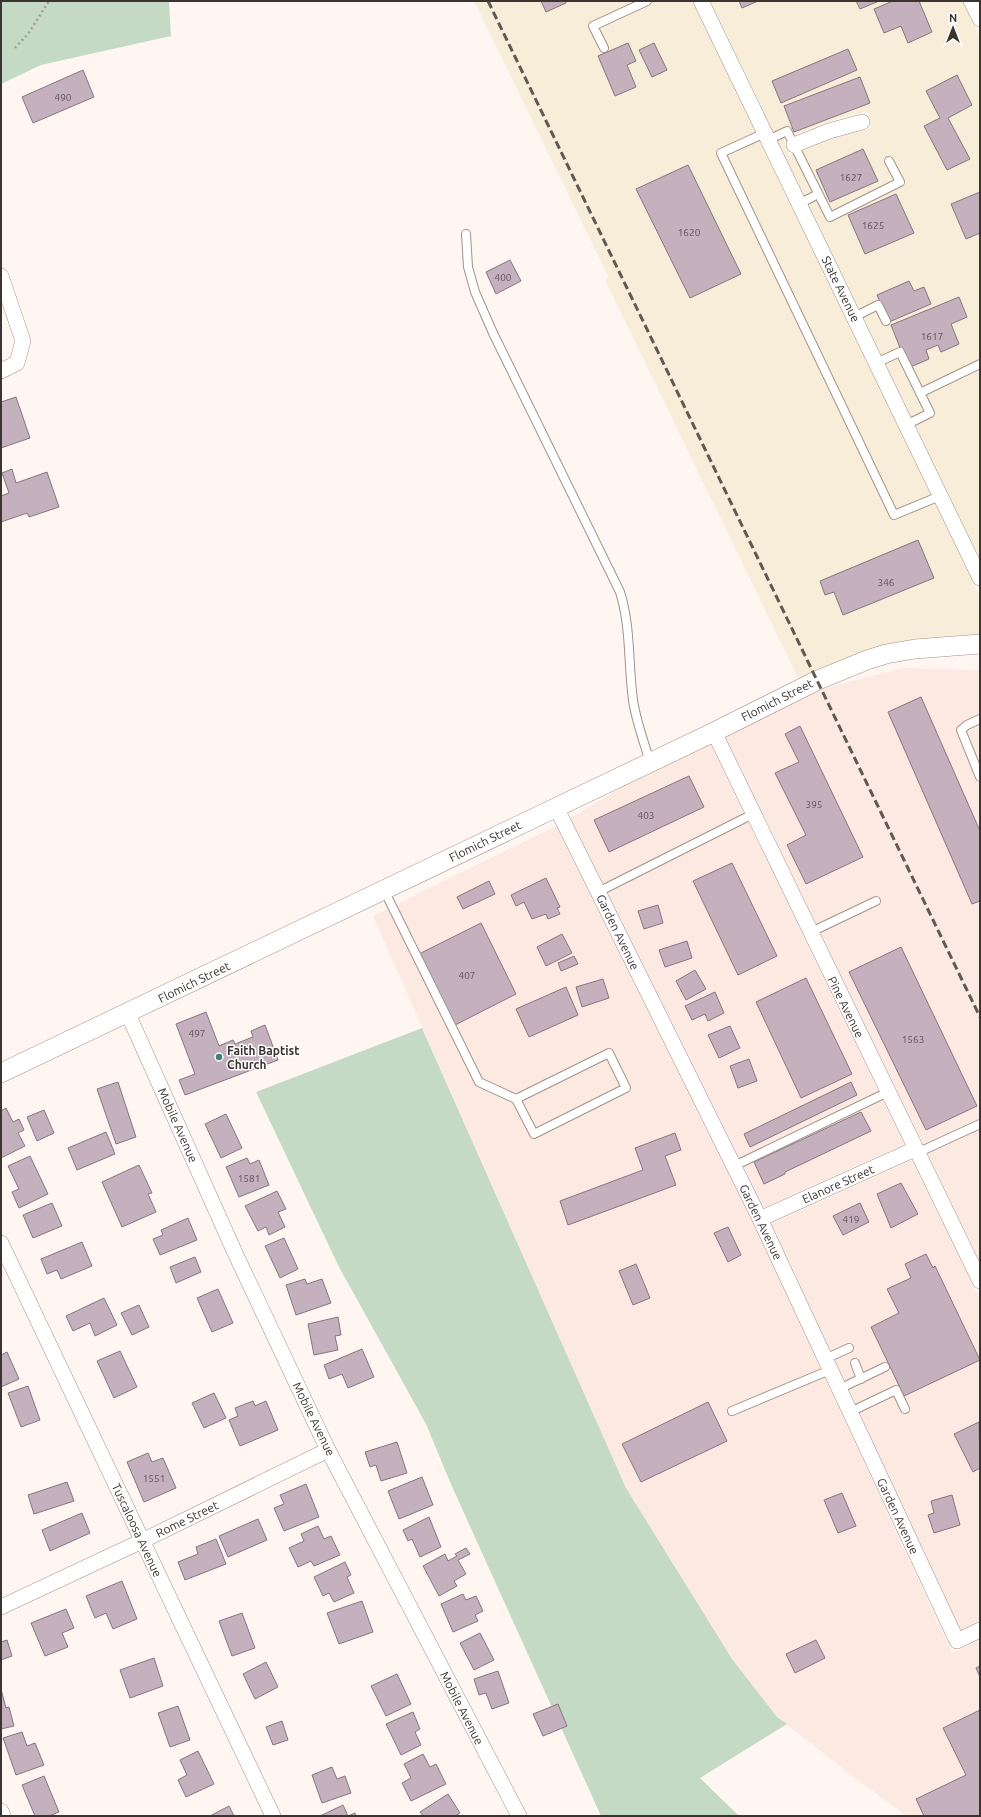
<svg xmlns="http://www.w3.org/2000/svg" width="981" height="1817" font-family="Ubuntu,sans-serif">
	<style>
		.commercial { fill: #f8edd8; fill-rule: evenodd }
		.built { fill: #fceae2 }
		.green { fill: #c5dac4 }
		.building { fill: #c4b1bd; stroke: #867580 }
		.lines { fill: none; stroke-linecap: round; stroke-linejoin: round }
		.service-casing { stroke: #a49188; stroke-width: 10 }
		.minor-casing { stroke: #a49188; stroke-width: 16 }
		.tertiary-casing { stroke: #a49188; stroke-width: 20 }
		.path { stroke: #a49b98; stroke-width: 2.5; stroke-dasharray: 2 3; stroke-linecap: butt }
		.service { stroke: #fff; stroke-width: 8 }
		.minor { stroke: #fff; stroke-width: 15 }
		.tertiary { stroke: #fff; stroke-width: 19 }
		.rail { stroke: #605855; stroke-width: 3; stroke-dasharray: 8 4; stroke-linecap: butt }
		.poi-dot { fill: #3b8178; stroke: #fff; stroke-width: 1.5 }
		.labels { text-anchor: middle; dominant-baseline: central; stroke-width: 3; stroke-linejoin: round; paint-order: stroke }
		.number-label { font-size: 10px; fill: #5e5354 }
		.street-label { font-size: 12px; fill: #3c3431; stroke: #fff }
		.poi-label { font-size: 12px; font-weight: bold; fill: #3c3431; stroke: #fff; text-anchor: start }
	</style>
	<rect width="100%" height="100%" fill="#fff6f2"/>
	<g class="commercial">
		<path d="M474 1H692L980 596V635L799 680 605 280 609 278Z"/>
		<path d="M710 1H963L980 37V560ZM868 111 871 128 831 139 789 156 784 139 826 122Z"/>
	</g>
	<g class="built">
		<path d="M905 668 980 670V1263L725 736 821 689Z"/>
		<path d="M710 743 904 1144 764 1208 570 818 641 776Z"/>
		<path d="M556 826 757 1230 952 1653 980 1640V1816H907L851 1775 777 1717 732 1659 626 1488 373 916Z"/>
		<path d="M912 1160 980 1299V1621L960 1630 771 1224Z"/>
	</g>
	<g class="green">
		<path d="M1 1H169L171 36 41 65 1 84Z"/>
		<path d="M422 1028 626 1488 732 1659 777 1717 787 1724 700 1778 739 1816H601L450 1482 426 1424 339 1267 256 1092Z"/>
	</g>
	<g class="building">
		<path d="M541 1H565L566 3 546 12Z"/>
		<path d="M739 1H758L742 8Z"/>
		<path d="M856 1H879L860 9Z"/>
		<path d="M893 1H919L932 32 908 43 901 26 884 33 874 9Z"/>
		<path d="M628 43 636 61 627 65 636 87 615 96 598 56Z"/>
		<path d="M654 43 667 70 652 77 639 50Z"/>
		<path d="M848 49 857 70 781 103 772 81Z"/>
		<path d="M83 70 94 97 33 123 22 97Z"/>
		<path d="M957 75 972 105 948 118 970 159 947 170 924 126 940 118 926 91Z"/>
		<path d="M860 77 870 103 794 132 784 106Z"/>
		<path d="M863 149 878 181 830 202 816 170Z"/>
		<path d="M688 165 741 274 690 298 636 189Z"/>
		<path d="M980 192V233L966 239 951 204Z"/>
		<path d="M896 194 914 233 865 254 848 215Z"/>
		<path d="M510 260 521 281 496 294 486 272Z"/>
		<path d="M909 281 914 291 924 287 931 304 889 322 877 295Z"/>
		<path d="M959 297 967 317 951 324 959 344 941 352 938 345 926 350 929 359 908 368 891 325Z"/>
		<path d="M16 397 30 438 1 448V402Z"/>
		<path d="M12 469 16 483 47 472 59 507 29 517 27 513 1 522V496L9 493 2 473Z"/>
		<path d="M918 540 934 578 843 615 834 592 825 595 820 581Z"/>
		<path d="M921 697 980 831V901L972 904 888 712Z"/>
		<path d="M800 726 863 857 806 884 787 845 806 835 775 773 799 762 785 734Z"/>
		<path d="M689 776 704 807 609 852 594 820Z"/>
		<path d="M732 863 777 956 738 975 693 881Z"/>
		<path d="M546 878 560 907 557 908 560 914 548 919 546 914 532 919 524 902 516 906 511 895Z"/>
		<path d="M489 881 495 894 463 909 457 897Z"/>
		<path d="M658 905 663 923 644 929 638 911Z"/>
		<path d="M481 923 516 994 453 1026 417 955Z"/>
		<path d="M562 934 572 953 546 966 537 947Z"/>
		<path d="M687 941 692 958 665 967 659 950Z"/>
		<path d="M901 947 977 1106 926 1130 849 972Z"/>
		<path d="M574 956 578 964 561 971 558 963Z"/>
		<path d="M695 970 706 989 686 1000 676 981Z"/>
		<path d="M806 978 852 1074 801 1098 756 1002Z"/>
		<path d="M603 979 609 998 582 1007 576 987Z"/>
		<path d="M566 987 578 1015 529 1037 516 1009Z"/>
		<path d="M715 992 724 1013 708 1021 705 1014 692 1020 685 1006Z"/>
		<path d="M206 1012 219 1046 233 1040 235 1044 253 1037 251 1031 265 1025 278 1060 185 1095 179 1080 195 1074 176 1024Z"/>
		<path d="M730 1026 740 1048 719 1058 708 1035Z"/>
		<path d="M749 1059 757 1081 738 1088 730 1066Z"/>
		<path d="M118 1082 136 1137 116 1144 97 1089Z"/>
		<path d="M851 1082 857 1095 750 1147 744 1134Z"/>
		<path d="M6 1108 13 1122 19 1119 24 1130 18 1133 25 1146 1 1158V1111Z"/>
		<path d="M44 1110 54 1133 37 1141 27 1117Z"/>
		<path d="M861 1112 871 1131 785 1172V1174L764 1184 754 1162Z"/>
		<path d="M226 1114 242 1148 221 1158 205 1124Z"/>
		<path d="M106 1132 115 1154 77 1170 68 1148Z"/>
		<path d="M675 1133 681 1150 665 1156 676 1185 568 1225 560 1201 643 1170 635 1148Z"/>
		<path d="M30 1156 48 1194 19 1208 12 1192 19 1189 8 1166Z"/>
		<path d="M247 1158 250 1164 259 1160 269 1185 239 1197 226 1167Z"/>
		<path d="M139 1165 152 1193 148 1194 156 1212 122 1227 102 1182Z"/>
		<path d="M901 1183 918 1214 891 1228 877 1194Z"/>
		<path d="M277 1191 286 1209 278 1212 285 1227 269 1235 266 1227 258 1231 245 1206Z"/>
		<path d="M52 1203 62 1226 33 1238 23 1215Z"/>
		<path d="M860 1203 869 1222 843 1235 833 1216Z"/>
		<path d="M188 1218 197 1240 160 1255 153 1239 163 1235 161 1230Z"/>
		<path d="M728 1227 741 1255 728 1262 714 1233Z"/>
		<path d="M284 1238 298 1269 280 1278 265 1246Z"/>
		<path d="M82 1242 92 1266 61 1279 57 1270 47 1274 41 1259Z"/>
		<path d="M926 1254 933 1268 935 1266 980 1360 904 1396 871 1327 899 1313 887 1289 911 1278 905 1264Z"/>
		<path d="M195 1257 201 1272 176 1283 170 1267Z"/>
		<path d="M636 1264 650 1298 633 1305 619 1271Z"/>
		<path d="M305 1279 307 1284 322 1279 331 1303 296 1315 286 1285Z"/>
		<path d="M218 1289 233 1323 212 1332 197 1298Z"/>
		<path d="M104 1298 117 1325 95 1336 90 1323 73 1331 66 1316Z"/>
		<path d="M139 1305 149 1327 132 1335 121 1313Z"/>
		<path d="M338 1317 341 1335 335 1336 338 1350 314 1355 308 1324Z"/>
		<path d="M362 1349 374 1377 348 1388 342 1374 329 1379 324 1365Z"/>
		<path d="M120 1351 137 1387 114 1398 97 1361Z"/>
		<path d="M7 1352 19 1379 1 1387V1355Z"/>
		<path d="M28 1386 40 1420 21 1427 8 1393Z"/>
		<path d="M214 1393 226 1418 204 1428 192 1403Z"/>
		<path d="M253 1401 255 1406 266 1401 278 1430 240 1446 229 1420 238 1416 235 1408Z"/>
		<path d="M708 1402 727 1441 641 1482 622 1444Z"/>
		<path d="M979 1422 980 1468 973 1472 954 1434Z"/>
		<path d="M397 1442 407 1473 381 1481 376 1465 370 1467 365 1452Z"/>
		<path d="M148 1453 152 1462 163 1458 176 1488 144 1502 127 1462Z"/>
		<path d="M422 1477 433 1505 399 1519 388 1491Z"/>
		<path d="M67 1482 74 1501 34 1514 28 1495Z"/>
		<path d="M306 1484 319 1517 284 1531 274 1508 284 1504 280 1495Z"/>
		<path d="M842 1493 856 1526 838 1533 824 1500Z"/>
		<path d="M952 1495 960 1525 934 1533 928 1515 934 1513 931 1501Z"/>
		<path d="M82 1513 90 1533 50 1551 42 1530Z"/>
		<path d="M429 1517 441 1547 420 1557 412 1539 408 1541 403 1530Z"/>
		<path d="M258 1519 267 1540 228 1557 219 1536Z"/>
		<path d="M318 1526 324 1539 331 1536 340 1555 314 1566 311 1561 298 1567 289 1548 304 1541 301 1534Z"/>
		<path d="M216 1539 226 1564 185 1580 178 1562 198 1554 196 1547Z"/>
		<path d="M466 1548 470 1554 458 1560 466 1574 454 1581 457 1586 439 1596 423 1566 445 1554 448 1561 457 1556 455 1554Z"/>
		<path d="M345 1562 351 1575 347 1577 354 1593 334 1602 329 1593 323 1596 314 1577Z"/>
		<path d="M122 1581 137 1619 113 1629 106 1613 95 1618 86 1596Z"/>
		<path d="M463 1594 466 1600 476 1596 483 1611 475 1615 478 1621 453 1632 441 1604Z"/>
		<path d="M362 1601 373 1632 339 1644 327 1613Z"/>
		<path d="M66 1609 74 1628 62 1633 68 1647 45 1656 31 1623Z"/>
		<path d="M242 1613 255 1648 232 1656 219 1621Z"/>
		<path d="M480 1633 494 1660 474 1670 460 1643Z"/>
		<path d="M7 1640 12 1656 1 1660V1642Z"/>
		<path d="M816 1640 825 1658 795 1673 786 1654Z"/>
		<path d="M154 1658 163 1686 130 1698 120 1670Z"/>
		<path d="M266 1662 278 1687 255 1699 243 1674Z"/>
		<path d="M980 1666V1677L976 1668Z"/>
		<path d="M498 1671 509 1703 492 1709 486 1693 479 1695 474 1679Z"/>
		<path d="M397 1674 411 1704 386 1716 371 1686Z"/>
		<path d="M1 1689 6 1708 9 1707 14 1726 1 1729Z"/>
		<path d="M558 1704 567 1726 543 1736 533 1714Z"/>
		<path d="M178 1706 190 1740 170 1747 158 1713Z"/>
		<path d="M980 1710V1816H924L916 1799 966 1775 943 1728Z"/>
		<path d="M413 1712 420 1729 415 1732 421 1745 401 1755 386 1724Z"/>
		<path d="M282 1721 288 1740 273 1745 266 1727Z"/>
		<path d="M22 1732 27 1746 35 1743 44 1765 16 1775 3 1738Z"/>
		<path d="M198 1751 214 1784 186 1797 178 1780 187 1775 180 1760Z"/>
		<path d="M423 1754 430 1767 436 1764 446 1784 411 1801 402 1783 411 1778 404 1764Z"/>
		<path d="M332 1767 337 1779 345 1776 351 1793 322 1803 312 1775Z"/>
		<path d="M44 1776 59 1812 49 1816H35L22 1785Z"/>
		<path d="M448 1794 460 1813 455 1816H423L420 1812Z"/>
		<path d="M343 1805 348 1816 355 1813 356 1816H320Z"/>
		<path d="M229 1806 234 1816H210Z"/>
	</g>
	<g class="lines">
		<defs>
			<g id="service">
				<path d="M604 48 593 26 647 1"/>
				<path d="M765 133 721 153 894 515 940 496"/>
				<path d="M768 140 787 131 830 217 900 182 889 161"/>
				<path d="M799 204 818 194"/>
				<path d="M466 234 468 267 475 292 493 333 620 592C631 627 628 663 633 700 636 721 644 742 650 762"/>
				<path d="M854 317 878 305 886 321"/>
				<path d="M876 363 900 352 930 413 906 425"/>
				<path d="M920 393 980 364"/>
				<path d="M980 719 967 725 961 730 980 777"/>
				<path d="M384 890 479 1082 516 1099 609 1053 626 1088 534 1134 516 1099"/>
				<path d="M598 892 753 814"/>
				<path d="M811 932 876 901"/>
				<path d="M917 1153 980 1124"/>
				<path d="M734 1166 888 1092"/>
				<path d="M825 1359 849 1348"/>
				<path d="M855 1363 861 1379"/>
				<path d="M839 1389 885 1367"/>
				<path d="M732 1411 830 1370"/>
				<path d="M850 1412 896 1390 905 1409"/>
			</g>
			<g id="minor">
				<path d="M701 1 980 578"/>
				<path d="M971 1 980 19"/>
				<path d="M794 145 829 131 862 122"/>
				<path d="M1 276 23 341 17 363 1 371"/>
				<path d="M714 732 980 1281"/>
				<path d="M556 807 760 1219 957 1641 980 1630"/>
				<path d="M128 1014 236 1255 328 1450 519 1816"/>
				<path d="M760 1219 915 1149"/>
				<path d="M1 1243 273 1816"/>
				<path d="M1 1607 142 1541 328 1450"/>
				<path d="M1 1811 3 1816"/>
			</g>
			<path id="tertiary" d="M1 1073 714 732 818 680 867 660 886 654 915 649 980 644"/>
		</defs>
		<use href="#service" class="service-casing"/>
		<use href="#minor" class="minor-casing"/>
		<use href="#tertiary" class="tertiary-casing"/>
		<path class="path" d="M15 48 28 34 49 1"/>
		<use href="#service" class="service"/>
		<use href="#minor" class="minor"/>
		<use href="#tertiary" class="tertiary"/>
		<path class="rail" d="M488 1 980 1017"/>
	</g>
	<circle class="poi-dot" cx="219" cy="1057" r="4"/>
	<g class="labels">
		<g class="number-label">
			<text x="63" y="97">490</text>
			<text x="851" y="177">1627</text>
			<text x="873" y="225">1625</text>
			<text x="689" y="232">1620</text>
			<text x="503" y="277">400</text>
			<text x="932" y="336">1617</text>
			<text x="886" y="582">346</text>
			<text x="814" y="804">395</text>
			<text x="646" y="815">403</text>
			<text x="467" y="975">407</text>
			<text x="197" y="1033">497</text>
			<text x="913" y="1039">1563</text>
			<text x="249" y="1178">1581</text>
			<text x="851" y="1219">419</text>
			<text x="154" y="1478">1551</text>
		</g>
		<g class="street-label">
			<text transform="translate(841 289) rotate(64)">State Avenue</text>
			<text transform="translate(777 700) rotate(-27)">Flomich Street</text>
			<text transform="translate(485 841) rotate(-26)">Flomich Street</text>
			<text transform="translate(618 932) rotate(64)">Garden Avenue</text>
			<text transform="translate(194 982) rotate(-26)">Flomich Street</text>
			<text transform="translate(846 1007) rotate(64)">Pine Avenue</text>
			<text transform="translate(178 1125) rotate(66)">Mobile Avenue</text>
			<text transform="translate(838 1184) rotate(-24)">Elanore Street</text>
			<text transform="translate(761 1222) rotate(64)">Garden Avenue</text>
			<text transform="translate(314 1419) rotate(64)">Mobile Avenue</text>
			<text transform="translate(898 1516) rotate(65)">Garden Avenue</text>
			<text transform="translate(187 1519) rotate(-26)">Rome Street</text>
			<text transform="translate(137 1530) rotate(65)">Tuscaloosa Avenue</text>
			<text transform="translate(462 1708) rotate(63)">Mobile Avenue</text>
		</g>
		<g class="poi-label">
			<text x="227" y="1050">Faith Baptist<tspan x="227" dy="14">Church</tspan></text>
		</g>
	</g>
	<rect width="981" height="1817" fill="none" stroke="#3c3431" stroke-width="4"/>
	<g transform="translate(953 28)" stroke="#ffffff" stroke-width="3" paint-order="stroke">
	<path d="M0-3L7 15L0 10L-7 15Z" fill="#3c3431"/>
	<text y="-6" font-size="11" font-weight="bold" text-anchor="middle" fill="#3c3431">N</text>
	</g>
</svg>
